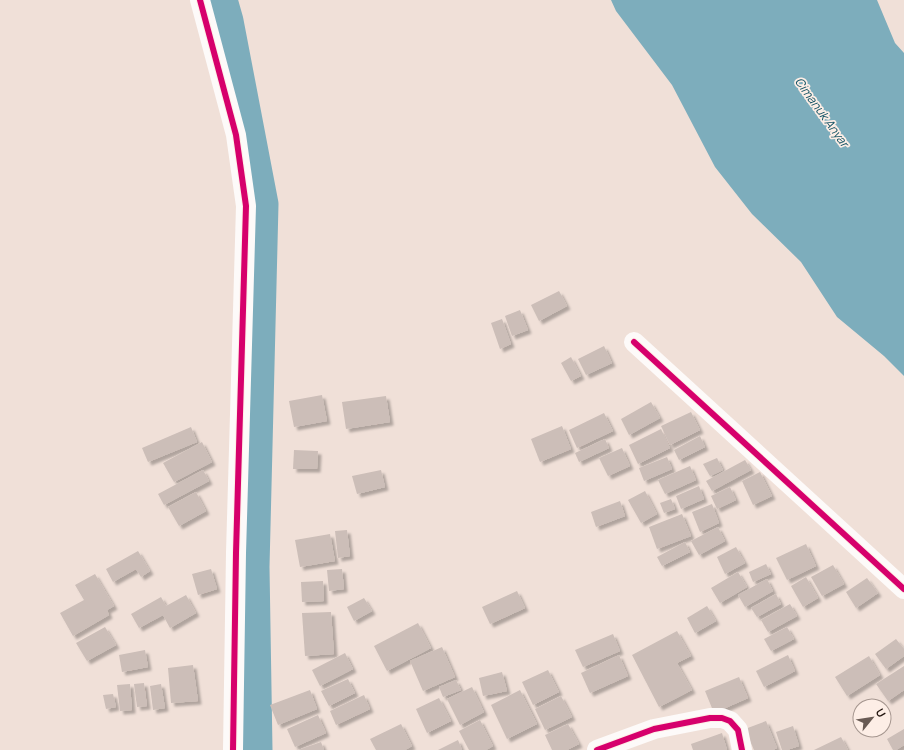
<svg xmlns="http://www.w3.org/2000/svg" width="904" height="750" font-family="Manrope,sans-serif">
	<style>
		.water { fill: #7dadbc }
		.lines { fill: none; stroke-linecap: round; stroke-linejoin: round }
		.river { stroke: #7dadbc; stroke-width: 33 }
		.building { fill: #ccbeb8; filter: url(#shadow) }
		.minor { stroke: #fdfaf9; stroke-width: 20 }
		.cycleway-casing { stroke: #fdeee6; stroke-width: 8 }
		.cycleway { stroke: #d6006c; stroke-width: 6 }
		.labels { text-anchor: middle; dominant-baseline: central; stroke-width: 3.5; stroke-linejoin: round; paint-order: stroke }
		.water-label { font-size: 12px; font-style: italic; fill: #0f5062; stroke: #fdeee6 }
	</style>
	<defs>
		<filter id="shadow"><feDropShadow dx="3.5" dy="3.5" stdDeviation="1" flood-color="#0004"/></filter>
	</defs>
	<rect width="100%" height="100%" fill="#f0e0d8"/>
	<path class="water" d="M611 0H877L895 43 904 53V376L884 356 837 317 801 262 752 214 715 167 672 85 616 11Z"/>
	<g class="lines">
		<path class="river" d="M221 0 227 21 262 204 253 567 256 750"/>
	</g>
	<g class="building">
		<path d="M559 291 567 306 539 321 531 305Z"/>
		<path d="M520 310 528 330 512 336 505 316Z"/>
		<path d="M502 319 511 344 500 349 491 323Z"/>
		<path d="M604 346 612 363 586 375 578 359Z"/>
		<path d="M571 357 581 376 571 381 561 363Z"/>
		<path d="M322 395 327 421 294 427 289 401Z"/>
		<path d="M386 396 390 422 346 429 342 402Z"/>
		<path d="M651 402 660 418 629 435 621 419Z"/>
		<path d="M691 412 700 430 670 445 661 426Z"/>
		<path d="M604 413 613 431 577 448 569 430Z"/>
		<path d="M562 426 571 449 540 462 531 439Z"/>
		<path d="M191 427 197 442 148 462 142 448Z"/>
		<path d="M661 429 670 448 638 464 629 445Z"/>
		<path d="M700 436 705 447 679 460 674 450Z"/>
		<path d="M605 439 609 448 579 462 575 453Z"/>
		<path d="M202 442 212 462 174 482 163 463Z"/>
		<path d="M622 448 630 466 608 476 599 458Z"/>
		<path d="M294 450 318 451 317 469H293Z"/>
		<path d="M667 457 672 469 644 481 639 468Z"/>
		<path d="M717 458 723 470 710 476 703 464Z"/>
		<path d="M745 460 751 470 712 491 706 481Z"/>
		<path d="M690 466 696 480 665 494 658 480Z"/>
		<path d="M203 470 209 481 164 505 158 494Z"/>
		<path d="M381 470 385 487 357 494 352 476Z"/>
		<path d="M760 472 772 496 753 505 742 481Z"/>
		<path d="M699 486 704 499 681 509 676 496Z"/>
		<path d="M730 487 736 500 717 509 711 496Z"/>
		<path d="M645 491 657 514 641 523 628 500Z"/>
		<path d="M196 492 206 511 179 526 168 507Z"/>
		<path d="M671 499 675 509 664 513 660 503Z"/>
		<path d="M620 501 625 516 596 527 591 512Z"/>
		<path d="M712 504 719 523 700 532 692 512Z"/>
		<path d="M682 514 691 536 657 549 649 527Z"/>
		<path d="M718 527 725 541 699 555 691 541Z"/>
		<path d="M347 530 350 556 338 558 335 531Z"/>
		<path d="M330 534 335 561 300 567 295 540Z"/>
		<path d="M685 542 690 552 662 566 657 557Z"/>
		<path d="M806 544 816 566 787 580 776 558Z"/>
		<path d="M736 547 745 563 725 574 717 557Z"/>
		<path d="M138 551 150 571 141 577 136 569 113 582 106 569Z"/>
		<path d="M766 564 771 574 753 582 749 572Z"/>
		<path d="M833 565 844 584 822 596 811 577Z"/>
		<path d="M211 569 217 589 198 595 192 574Z"/>
		<path d="M342 569 344 589 329 591 327 570Z"/>
		<path d="M738 572 747 587 720 603 711 588Z"/>
		<path d="M95 574 114 606 107 610 109 615 73 636 60 613 84 600 75 585Z"/>
		<path d="M806 577 818 598 803 607 791 586Z"/>
		<path d="M867 578 878 593 856 608 846 592Z"/>
		<path d="M767 579 773 591 745 607 738 595Z"/>
		<path d="M323 581 324 601 302 602 301 582Z"/>
		<path d="M517 591 525 608 490 624 482 607Z"/>
		<path d="M776 594 781 604 757 617 751 608Z"/>
		<path d="M186 595 196 613 170 628 163 615 139 628 131 614 161 597 166 606Z"/>
		<path d="M364 598 372 611 354 621 347 607Z"/>
		<path d="M790 604 797 616 768 632 761 620Z"/>
		<path d="M707 606 716 621 695 633 687 618Z"/>
		<path d="M331 612 334 654 305 656 302 613Z"/>
		<path d="M418 623 431 648 387 671 374 646Z"/>
		<path d="M105 627 116 645 87 661 76 643Z"/>
		<path d="M787 627 794 639 771 651 764 639Z"/>
		<path d="M677 631 691 656 677 663 692 690 659 707 632 655Z"/>
		<path d="M613 634 620 651 583 667 575 650Z"/>
		<path d="M896 639 904 649V656L886 669 875 654Z"/>
		<path d="M442 647 455 677 423 691 410 661Z"/>
		<path d="M145 650 148 667 122 672 119 655Z"/>
		<path d="M345 653 353 669 320 686 312 670Z"/>
		<path d="M619 655 628 676 590 693 581 673Z"/>
		<path d="M788 655 795 671 764 687 756 671Z"/>
		<path d="M869 656 880 675 847 696 835 677Z"/>
		<path d="M193 665 198 701 171 703 168 668Z"/>
		<path d="M904 666V690L888 701 876 684Z"/>
		<path d="M548 670 559 692 533 705 522 682Z"/>
		<path d="M502 672 507 691 483 696 479 678Z"/>
		<path d="M739 677 748 698 714 713 705 691Z"/>
		<path d="M348 679 355 693 329 706 321 691Z"/>
		<path d="M456 680 461 690 443 697 439 687Z"/>
		<path d="M144 683 147 706 137 707 134 684Z"/>
		<path d="M130 684 132 710 120 711 117 685Z"/>
		<path d="M161 684 165 708 153 710 150 686Z"/>
		<path d="M472 687 484 712 460 725 447 699Z"/>
		<path d="M310 690 317 709 278 725 270 705Z"/>
		<path d="M520 690 537 724 507 739 491 705Z"/>
		<path d="M113 694 116 707 106 709 103 695Z"/>
		<path d="M364 695 370 709 336 725 330 711Z"/>
		<path d="M561 696 572 717 545 730 535 709Z"/>
		<path d="M439 698 451 721 427 733 416 709Z"/>
		<path d="M318 715 326 733 295 747 287 729Z"/>
		<path d="M480 720 493 746 486 750H469L459 731Z"/>
		<path d="M766 721 777 748 773 750H754L745 729Z"/>
		<path d="M401 724 412 746 405 750H376L370 739Z"/>
		<path d="M568 724 579 744 567 750H552L545 735Z"/>
		<path d="M793 726 799 746 787 750H782L776 732Z"/>
		<path d="M904 729V745L896 750H893L887 739Z"/>
		<path d="M722 733 727 750H693L691 744Z"/>
		<path d="M841 737 848 750H814Z"/>
		<path d="M458 740 462 750H438Z"/>
		<path d="M321 742 324 750H298Z"/>
	</g>
	<g class="lines">
		<g class="minor">
			<path d="M200 0 236 135 246 206 236 553 233 750"/>
			<path d="M634 342 904 589"/>
			<path d="M597 750 654 729 710 718H722L730 721 738 730 742 750"/>
		</g>
		<defs>
			<g id="cycleway">
				<path d="M200 0 236 135 246 206 236 553 233 750"/>
				<path d="M634 342 904 589"/>
				<path d="M597 750 654 729 710 718H722L730 721 738 730 742 750"/>
			</g>
		</defs>
		<use href="#cycleway" class="cycleway-casing"/>
		<use href="#cycleway" class="cycleway"/>
	</g>
	<g class="labels">
		<g class="water-label">
			<text transform="translate(822 112) rotate(54)">Cimanuk Anyar</text>
		</g>
	</g>
	<g transform="translate(872 718) rotate(60)"><circle r="19" fill="#fdeee6" stroke="#a5968f"/>
	<path d="M0-3L7 15L0 10L-7 15Z" fill="#695b54"/>
	<text y="-6" font-size="11" font-weight="bold" text-anchor="middle" fill="#20130d">U</text>
	</g>
</svg>
